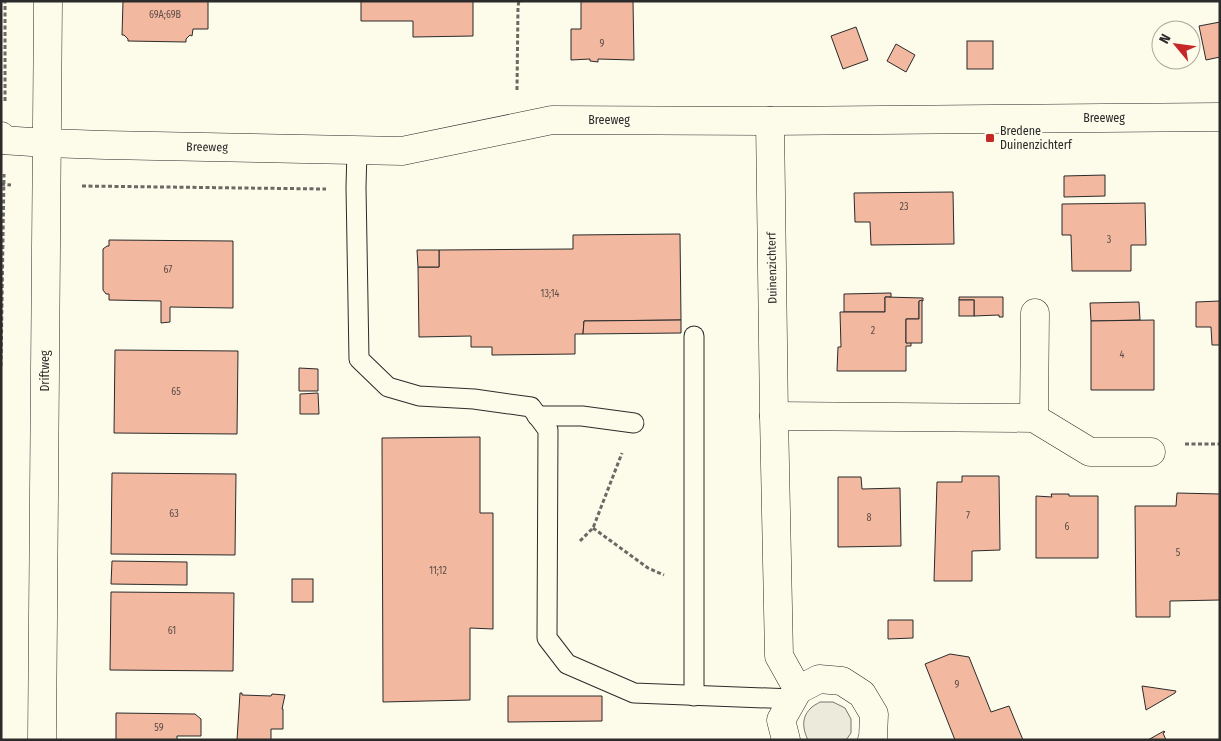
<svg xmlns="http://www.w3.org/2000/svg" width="1221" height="741" font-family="'Fira Sans Condensed',sans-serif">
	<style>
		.green { fill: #ecebdb; stroke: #74746e }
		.building { fill: #f2b8a0; stroke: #2b2b2b }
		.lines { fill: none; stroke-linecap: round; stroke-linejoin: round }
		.service-casing { stroke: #2b2b2b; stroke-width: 21 }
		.minor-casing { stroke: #2b2b2b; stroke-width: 29 }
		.tertiary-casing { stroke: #2b2b2b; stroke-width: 29 }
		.primary-casing { stroke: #2b2b2b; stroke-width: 29 }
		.path { stroke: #6a6964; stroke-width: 3; stroke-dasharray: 4 2.5; stroke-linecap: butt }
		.service { stroke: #fdfbea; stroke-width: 19 }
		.minor { stroke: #fdfbea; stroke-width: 28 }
		.tertiary { stroke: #fdfbea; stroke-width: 28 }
		.primary { stroke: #fdfbea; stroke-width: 28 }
		.poi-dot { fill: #c62828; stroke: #fdfbea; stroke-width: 2 }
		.labels { text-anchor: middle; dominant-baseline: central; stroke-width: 4; stroke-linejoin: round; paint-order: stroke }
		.number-label { font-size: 10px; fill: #5d4e48 }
		.street-label { font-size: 12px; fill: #2b2b2b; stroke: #fdfbea }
		.poi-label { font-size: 12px; fill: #2b2b2b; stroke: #fdfbea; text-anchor: start }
	</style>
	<rect width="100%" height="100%" fill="#fdfbea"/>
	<path class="green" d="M820 702H833L845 708 851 719V733L846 740H808C803 730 801 718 810 709 812 706 817 704 820 702Z"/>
	<g class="building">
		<path d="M123 1H208V29H193L192 36 190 35 186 39V42L128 41V39L124 35H122Z"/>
		<path d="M361 1H473V36L413 37V21H361Z"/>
		<path d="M581 1H633L634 60 598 59V62L590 61V59L571 60V29H581Z"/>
		<path d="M1220 22V57L1206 60 1199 26Z"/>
		<path d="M856 27 868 60 843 69 831 36Z"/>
		<rect x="967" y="41" width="26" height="28"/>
		<path d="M896 44 915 55 906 72 887 61Z"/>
		<path d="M1105 175V196L1064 197V176Z"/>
		<path d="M953 192 954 244 871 245 870 222H855L854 193Z"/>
		<path d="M1145 203 1146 245H1131V271H1072L1071 235H1062V204Z"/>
		<path d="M680 234 681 320 584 321 583 334H575V354L492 355V347H471V336L419 337 418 267H439V250L573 249V235Z"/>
		<path d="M109 240 233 241V308L170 307V322L161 323V301L109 300V294H106L103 290V249L107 246H109Z"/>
		<path d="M417 250H439V267H418Z"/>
		<path d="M891 293V297H885V312H844V294Z"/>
		<path d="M885 297 923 298V301H919V319H906V343L911 342V346H906V371H837L838 347H841L840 312H885Z"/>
		<path d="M959 297H1003V317H999V315L974 316V300H959Z"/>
		<path d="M922 300V343H906V319H919V301Z"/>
		<rect x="959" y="300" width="15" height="16"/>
		<path d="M1220 301V345H1212L1211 327H1196V302Z"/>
		<path d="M1139 302 1140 320 1091 321 1090 303Z"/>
		<path d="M681 320V333L583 334 584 321Z"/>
		<path d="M1154 320V390H1091V321Z"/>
		<path d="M115 350 238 351 237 434 114 433Z"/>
		<path d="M299 368 318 369V391H299Z"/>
		<path d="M318 393 319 414H300V394Z"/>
		<path d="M480 437V513H493V629L470 628V700L383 702 382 438Z"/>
		<path d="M112 473 236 474 235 555 111 554Z"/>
		<path d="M962 476H999L1000 550 972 551V581H934L937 482H962Z"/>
		<path d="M838 477H861L862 489 900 488 901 546 838 547Z"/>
		<path d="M1177 493 1220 494V600L1170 601V617H1136L1135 506H1176Z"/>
		<path d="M1051 494H1069V496H1098V558H1036V496L1052 497Z"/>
		<path d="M112 561 187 562V585L111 584Z"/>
		<rect x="292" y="579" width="21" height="23"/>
		<path d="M111 592 234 593 233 671 110 670Z"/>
		<path d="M888 620H913V638L888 639Z"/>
		<path d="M950 654 969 657 991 712 1009 706 1023 740H955L925 664Z"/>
		<path d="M1142 686 1176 691 1175 693 1146 710Z"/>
		<path d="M240 693H242V695L271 696 272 694 285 695 282 709H283V729H271V740H237Z"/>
		<path d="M508 696H602V721L508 722Z"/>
		<path d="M116 713 195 714 201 719V736H177V740H116Z"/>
		<path d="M1164 731 1165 732 1163 733 1166 740H1148Z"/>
	</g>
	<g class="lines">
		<defs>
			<g id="service">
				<path d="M357 150 356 187 359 359 388 387 419 396 474 399 531 407 548 430 547 638 567 664 634 693 793 699"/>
				<path d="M537 416H582L634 423"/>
				<path d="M694 696V336"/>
			</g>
			<g id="minor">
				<path d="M770 121 774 416 779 656 798 690"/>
				<path d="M774 416 1034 418 1090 452H1151"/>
				<path d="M1034 418 1035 313"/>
				<path d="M786 740 781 720 798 690 819 679 842 681 862 694 874 714 873 738 872 740"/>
			</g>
			<g id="tertiary">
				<path d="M1 140 47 143 105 145 402 151 552 120 770 121 1220 117"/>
				<path d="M42 740 48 1"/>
			</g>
			<path id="primary" d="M1 136 5 140"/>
		</defs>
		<use href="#service" class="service-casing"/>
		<use href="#minor" class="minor-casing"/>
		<use href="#tertiary" class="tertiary-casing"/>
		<use href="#primary" class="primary-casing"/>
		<g class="path">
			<path d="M517 90 518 6 519 1"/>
			<path d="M5 101V1"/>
			<path d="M1 184 11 185"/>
			<path d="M82 186 326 189"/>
			<path d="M1 366 4 174"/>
			<path d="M1185 444H1220"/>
			<path d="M593 528 648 568 664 575"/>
			<path d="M580 541 593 528 622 453"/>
		</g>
		<use href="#service" class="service"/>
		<use href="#minor" class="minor"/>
		<use href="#tertiary" class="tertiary"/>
		<use href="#primary" class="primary"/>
	</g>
	<rect class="poi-dot" x="985" y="133" width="10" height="10" rx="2.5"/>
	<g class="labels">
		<g class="number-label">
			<text x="165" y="15">69A;69B</text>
			<text x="602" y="44">9</text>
			<text x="904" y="207">23</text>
			<text x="1109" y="240">3</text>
			<text x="168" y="270">67</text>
			<text x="550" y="294">13;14</text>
			<text x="873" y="331">2</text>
			<text x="1122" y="355">4</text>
			<text x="176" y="392">65</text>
			<text x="174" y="514">63</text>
			<text x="968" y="516">7</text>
			<text x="869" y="518">8</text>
			<text x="1067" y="527">6</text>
			<text x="1178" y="553">5</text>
			<text x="438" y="571">11;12</text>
			<text x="172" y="631">61</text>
			<text x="957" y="685">9</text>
			<text x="159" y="728">59</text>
		</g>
		<g class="street-label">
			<text x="1104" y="118">Breeweg</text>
			<text x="609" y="120">Breeweg</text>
			<text transform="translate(207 147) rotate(1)">Breeweg</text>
			<text transform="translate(772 268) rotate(-91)">Duinenzichterf</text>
			<text transform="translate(45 371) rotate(-90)">Driftweg</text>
		</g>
		<g class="poi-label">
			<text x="1000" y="131">Bredene<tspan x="1000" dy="14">Duinenzichterf</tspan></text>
		</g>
	</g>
	<rect width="1221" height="741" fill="none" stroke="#2b2b2b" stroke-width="5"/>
	<g transform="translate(1176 45) rotate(299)"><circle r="24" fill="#fdfbea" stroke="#a9a89e"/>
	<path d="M0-4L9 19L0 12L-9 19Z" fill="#c62828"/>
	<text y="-8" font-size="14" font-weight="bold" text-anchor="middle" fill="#2b2b2b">N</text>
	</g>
</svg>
